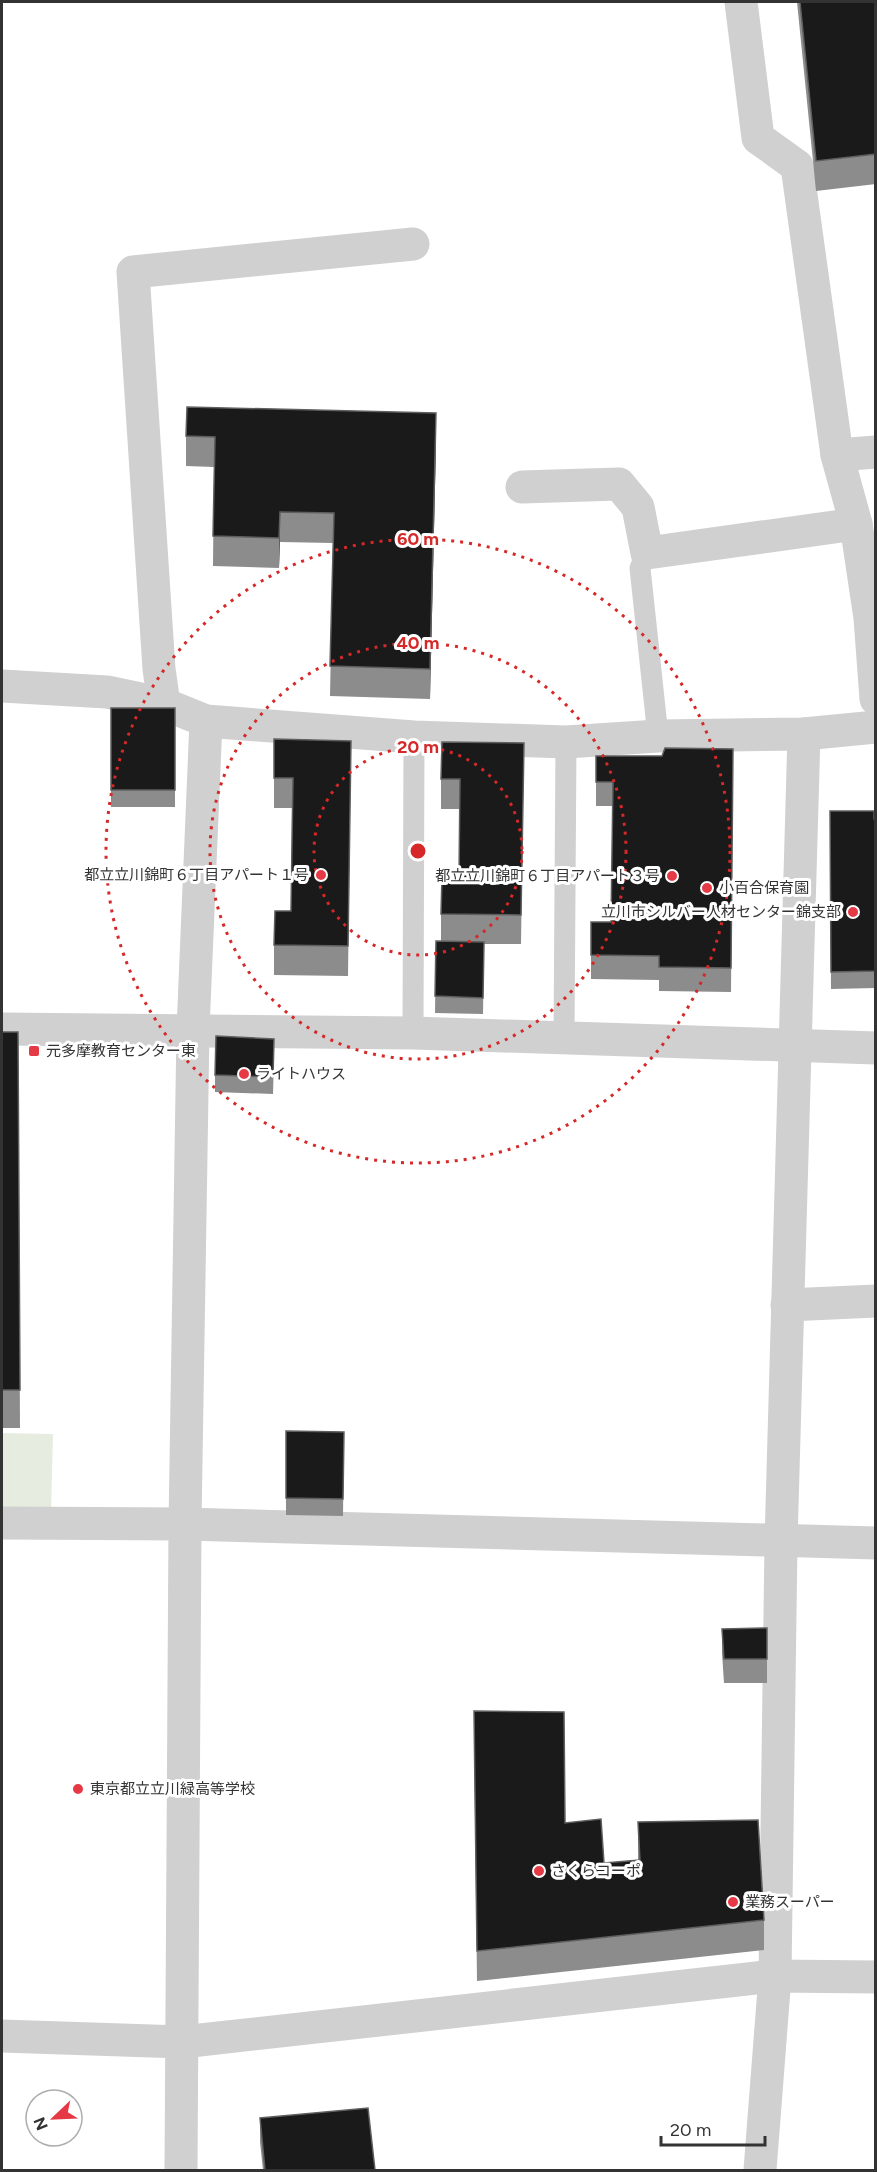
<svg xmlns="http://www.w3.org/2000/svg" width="877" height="2172" font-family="Figtree,'Noto Sans JP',sans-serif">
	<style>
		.green { fill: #e6ecdf }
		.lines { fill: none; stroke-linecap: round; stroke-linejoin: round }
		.service { stroke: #d0d0d0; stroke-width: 21 }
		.minor { stroke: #d0d0d0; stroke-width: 33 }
		.wall { fill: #8c8c8c }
		.shaded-wall { fill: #5f5f5f }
		.building { fill: #1a1a1a; stroke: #5f5f5f; stroke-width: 1.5 }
		.ring { fill: none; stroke: #d62828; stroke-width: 3; stroke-dasharray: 3 6 }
		.poi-dot { fill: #e63946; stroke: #fff; stroke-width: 2 }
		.labels { text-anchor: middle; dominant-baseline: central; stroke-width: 6; stroke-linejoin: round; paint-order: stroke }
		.poi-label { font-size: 15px; fill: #333; stroke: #fff; text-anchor: start }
		.centre { fill: #d62828; stroke: #fff; stroke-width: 3 }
		.ring-label { font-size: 18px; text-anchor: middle; font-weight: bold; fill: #d62828; stroke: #fff; stroke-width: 6; stroke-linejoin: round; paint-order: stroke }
	</style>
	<rect width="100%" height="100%" fill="#fff"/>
	<path class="green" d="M2 1433 53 1434 51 1513 2 1512Z"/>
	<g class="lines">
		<g class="service">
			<path d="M647 553 640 568 658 736"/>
			<path d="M413 1033 414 737"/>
			<path d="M564 1039 566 742"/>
		</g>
		<g class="minor">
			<path d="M741 2 758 138 797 166 837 455"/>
			<path d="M876 452 837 455 856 524 870 618 876 699"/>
			<path d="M522 487 619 484 638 507 647 553 856 524"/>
			<path d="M2 686 107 692 164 704 206 721 414 737 566 742 658 736 804 734 876 727"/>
			<path d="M164 704 159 669 133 272 413 244"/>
			<path d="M2 1029 413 1033 876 1048"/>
			<path d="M787 1305 876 1301"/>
			<path d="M2 1523 185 1524 876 1543"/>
			<path d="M2 2036 182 2042 775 1976 876 1977"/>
			<path d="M181 2170 185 1524 193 1030 206 721"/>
			<path d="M760 2170 775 1976 781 1542 804 734"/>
		</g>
	</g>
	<g class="wall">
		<path d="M797 2H876V184L816 191Z"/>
		<path d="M186 436 436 443 430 699 330 696 333 543 280 542 279 568 213 566 214 467 186 466Z"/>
		<rect x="111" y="708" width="64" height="99"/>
		<path d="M274 739 351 741 348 976 274 975V945L291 911 292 808H274Z"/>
		<path d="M524 743 521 944H484L483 1014 435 1013 436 941H441V914L459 877 460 809H441V779Z"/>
		<path d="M733 749 731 992 659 991V980L591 979V922H611L613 806H596V756H662Z"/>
		<path d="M830 811 876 819V988L831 989Z"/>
		<path d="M2 1032H18L20 1428H2Z"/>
		<path d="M274 1056 273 1094 215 1092V1075Z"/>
		<path d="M286 1431 344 1432 343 1516 286 1515Z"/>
		<path d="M767 1628V1683H724L722 1653V1629Z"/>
		<path d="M474 1741 565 1823 604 1863 638 1860V1822L764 1920V1950L477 1981Z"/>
		<path d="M260 2118 375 2170H263L260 2142Z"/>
	</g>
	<g class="shaded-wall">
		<path d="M436 413V443L430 699V669Z"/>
		<path d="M280 512V542L279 568V538Z"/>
	</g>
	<g class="building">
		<path d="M800 2H876V154L816 161Z"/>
		<path d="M187 407 436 413 430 669 330 666 334 513 280 512 279 538 213 536 215 437 186 436Z"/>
		<rect x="111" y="708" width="64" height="82"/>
		<path d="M274 739 351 741 348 946 274 945 275 911H291L293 778H274Z"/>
		<path d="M442 742 524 743 521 915 441 914 442 877H459L460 779H441Z"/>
		<path d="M665 748 733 749 731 968 659 967V956L591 955V922H611L613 782H596V756H662Z"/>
		<path d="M830 811H874V819H876V971L831 972Z"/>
		<path d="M436 941 484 942 483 998 435 996Z"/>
		<path d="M2 1032H18L20 1390H2Z"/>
		<path d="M216 1036 274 1039 273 1077 215 1075Z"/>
		<path d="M286 1431 344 1432 343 1499 286 1498Z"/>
		<path d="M767 1628V1659H724L722 1629Z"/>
		<path d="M474 1711 564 1712 565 1823 601 1819 604 1863 640 1860 638 1822 758 1820 764 1920 477 1951Z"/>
		<path d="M368 2108 375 2170H265L260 2118Z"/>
	</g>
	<g class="ring">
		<circle cx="418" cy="851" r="104"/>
		<circle cx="418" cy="851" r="208"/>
		<circle cx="418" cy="851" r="312"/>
	</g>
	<g class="poi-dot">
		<circle cx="321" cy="875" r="6"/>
		<circle cx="672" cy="876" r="6"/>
		<circle cx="707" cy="888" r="6"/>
		<circle cx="853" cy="912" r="6"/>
		<rect x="28" y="1045" width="12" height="12" rx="3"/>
		<circle cx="244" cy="1074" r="6"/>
		<circle cx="78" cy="1789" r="6"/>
		<circle cx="539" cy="1871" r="6"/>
		<circle cx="733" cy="1902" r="6"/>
	</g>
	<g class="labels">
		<g class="poi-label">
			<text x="309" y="875" text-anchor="end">都立立川錦町６丁目アパート１号</text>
			<text x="660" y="876" text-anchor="end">都立立川錦町６丁目アパート３号</text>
			<text x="719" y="888">小百合保育園</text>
			<text x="841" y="912" text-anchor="end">立川市シルバー人材センター錦支部</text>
			<text x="46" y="1051">元多摩教育センター東</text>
			<text x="256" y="1074">ライトハウス</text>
			<text x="90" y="1789">東京都立立川緑高等学校</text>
			<text x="551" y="1871">さくらコーポ</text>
			<text x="745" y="1902">業務スーパー</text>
		</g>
	</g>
	<circle cx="418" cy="851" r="9" class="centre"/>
	<g class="ring-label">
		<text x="418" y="545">60 m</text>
		<text x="418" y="649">40 m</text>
		<text x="418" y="753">20 m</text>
	</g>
	<rect width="877" height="2172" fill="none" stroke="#333333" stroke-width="6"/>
	<g transform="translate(54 2118) rotate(247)"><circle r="28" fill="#ffffff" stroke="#adadad" stroke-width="1.5"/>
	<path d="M0-4.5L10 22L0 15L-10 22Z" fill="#e63946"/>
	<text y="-9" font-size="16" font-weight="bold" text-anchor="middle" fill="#333333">N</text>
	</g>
	<path d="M661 2136v9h104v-9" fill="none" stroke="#333333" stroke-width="3"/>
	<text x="670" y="2136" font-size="18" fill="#333333" stroke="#ffffff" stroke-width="4.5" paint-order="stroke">20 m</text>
</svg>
